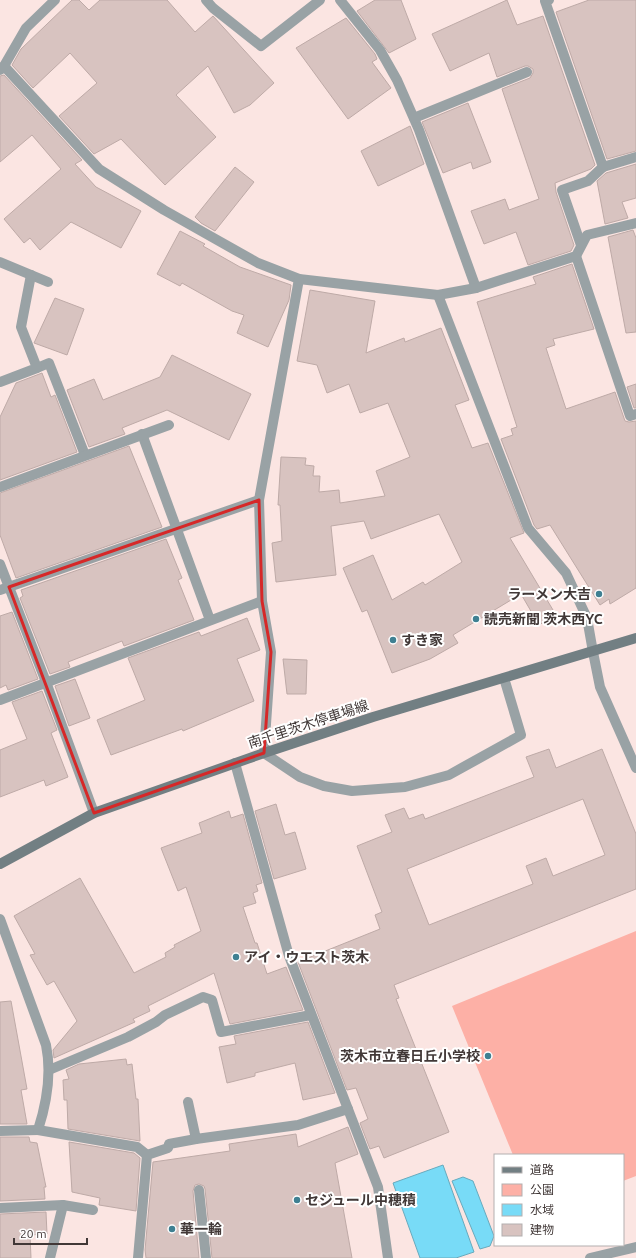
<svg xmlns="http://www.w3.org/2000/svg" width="636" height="1258" font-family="Ubuntu,'Noto Sans JP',sans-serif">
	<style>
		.green { fill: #fdb0a6 }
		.water { fill: #78dbf7; stroke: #68aabd }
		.building { fill: #d8c3c0; stroke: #beaaa7; fill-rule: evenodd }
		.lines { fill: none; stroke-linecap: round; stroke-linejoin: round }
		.service { stroke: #99a2a5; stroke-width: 10 }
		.minor { stroke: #99a2a5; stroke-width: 10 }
		.secondary { stroke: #727f83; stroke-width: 10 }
		.marked { fill: none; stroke: #d62828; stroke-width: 3; stroke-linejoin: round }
		.poi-dot { fill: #3f8092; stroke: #fff; stroke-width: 1.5 }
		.labels { text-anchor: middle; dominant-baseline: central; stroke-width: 4; stroke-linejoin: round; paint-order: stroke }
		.poi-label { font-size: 14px; font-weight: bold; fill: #413837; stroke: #fff; text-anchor: start }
		.street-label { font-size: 14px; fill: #413837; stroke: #fff }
	</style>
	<rect width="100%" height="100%" fill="#fbe5e2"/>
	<path class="green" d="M636 931V1176L623 1181V1155H513L452 1006Z"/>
	<g class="water">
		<path d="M443 1165 474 1252 456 1258H420L393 1183Z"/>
		<path d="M463 1177 473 1181 494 1236 490 1246 480 1249 452 1181Z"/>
	</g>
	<g class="building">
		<path d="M72 0H79L89 10 100 0H167L195 32 213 16 274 83 250 105 234 113 208 66 176 95 216 137 165 185 121 139 94 154 59 116 97 83 70 53 33 88 12 65 21 49Z"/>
		<path d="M375 0H401L416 39 389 53 357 11Z"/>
		<path d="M507 0 517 25 543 16 595 165 591 169 555 183 556 192 574 245 571 251 528 265 516 232 484 244 471 211 505 199 509 210 539 199 502 89 530 78 533 73V69L528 66H525L497 77 489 53 450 71 432 34Z"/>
		<path d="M589 0H636V151L607 159 556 12Z"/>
		<path d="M346 18 375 54 377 59 372 62 391 88 348 119 296 48Z"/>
		<path d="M4 75 82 160 75 164 96 187 141 211 121 248 71 222 40 250 30 238 24 243 4 219 61 169 32 135 0 162V76Z"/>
		<path d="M468 103 491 162 473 169 471 162 443 173 422 122Z"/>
		<path d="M410 126 424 164 378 186 361 151Z"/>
		<path d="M636 164V198L622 202 628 218 605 224 597 181 606 173Z"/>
		<path d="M235 167 254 182 215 231 201 223 195 217Z"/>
		<path d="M633 230 636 238V332L626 333 608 237Z"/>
		<path d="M180 231 205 244 203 246 240 267 291 285 289 300 268 347 237 333 244 315 232 311 182 283 180 286 157 274Z"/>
		<path d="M572 264 594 329 553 339 555 345 546 348 566 409 615 392 625 421 629 422 636 421V588L610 604 609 599 600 605 550 525 537 529 534 525 501 439 513 435 511 429 517 427 477 302 536 284 533 277Z"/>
		<path d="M310 290 375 301 366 353 404 338 405 342 441 328 469 400 455 405 472 448 488 443 524 533 510 538 556 615 539 625 521 594 453 635 458 643 430 659 392 673 367 610 362 612 343 568 373 555 392 600 423 582 425 585 462 562 439 514 371 539 364 521 331 526 336 575 276 582 272 543 282 541 280 505H278L281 457 306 458 305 465 314 466 313 476H320L319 492 339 490 340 503 385 496 376 471 410 457 388 403 360 413 349 384 327 393 317 365 297 361Z"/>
		<path d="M55 298 84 309 67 355 34 343Z"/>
		<path d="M172 355 251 394 229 440 167 410 122 428 125 434 89 447 67 390 94 379 103 400 160 377Z"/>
		<path d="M42 373 51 397 55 395 77 452 0 480V417L16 383Z"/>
		<path d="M636 384V408H634L627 387Z"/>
		<path d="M129 446 162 527 16 578 0 535V493Z"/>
		<path d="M166 539 182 578 178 580 194 620 124 646 122 641 68 662 70 667 50 674 20 598 23 596 21 590Z"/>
		<path d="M12 612 38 679 8 690 6 685 0 688V616Z"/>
		<path d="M247 618 260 650 237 659 254 701 183 731 182 729 111 755 97 720 145 700 128 658 199 632 201 636Z"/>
		<path d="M283 659 307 660 306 694H287Z"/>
		<path d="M75 679 90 718 69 726 55 686Z"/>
		<path d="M42 691 57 730 51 733 68 777 46 786 44 780 0 797V750L27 739 12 702Z"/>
		<path d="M549 749 556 768 602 749 636 834V889L394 985 399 998 396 999 449 1132 384 1158 379 1146 370 1149 360 1123 368 1119 356 1088 347 1090 298 962 380 929 375 915 382 912 357 846 392 832 385 815 404 808 409 819 423 814 425 819 534 777 526 757ZM583 799 605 855 553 876 546 858 526 866 533 884 429 925 407 869Z"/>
		<path d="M276 804 285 835 295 832 306 869 274 879 255 811Z"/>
		<path d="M229 811 231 818 243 814 262 883 256 885 258 891 253 893 256 903 243 907 255 943H257L267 974 286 967 303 1010 230 1024 214 973 148 1006 150 1011 133 1019 135 1022 54 1058 53 1050 77 1021 54 981 47 985 30 955 35 954 14 916 80 878 134 973 166 957 165 953 175 947 174 945 201 931 186 887 178 891 161 848 202 833 199 823Z"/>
		<path d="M11 1001 27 1089 21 1090 27 1124H0V1002Z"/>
		<path d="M308 1022 335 1093 303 1100 295 1063 255 1073V1076L227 1083 219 1047 236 1044 234 1036Z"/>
		<path d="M126 1059 127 1065 132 1064 136 1099H138L140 1141 68 1129 67 1100H64L63 1080 69 1079 66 1070 79 1064Z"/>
		<path d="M348 1127 358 1154 335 1163 352 1258H212L205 1189 204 1186 199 1184 195 1185 193 1191 199 1258H146L145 1250 153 1162 230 1151 229 1144 296 1134 298 1147Z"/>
		<path d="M0 1137H29L30 1142 37 1143 46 1187H44L45 1199 0 1201Z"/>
		<path d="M69 1142 134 1153 140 1158 136 1211 99 1205 100 1198 72 1192Z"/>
		<path d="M46 1212 47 1234 30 1235 31 1258H0V1214Z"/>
	</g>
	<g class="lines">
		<g class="service">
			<path d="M206 0 213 8 261 46 320 0"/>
			<path d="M340 0 380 50 397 80 419 130 476 288"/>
			<path d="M549 0 545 1 603 167 636 157"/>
			<path d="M4 66 26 28 55 0"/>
			<path d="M414 118 527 72"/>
			<path d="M581 245 562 190 588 181 603 167"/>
			<path d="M576 256 630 416 636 414"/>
			<path d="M438 295 528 528 566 573 587 618 593 652"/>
			<path d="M0 1131 38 1130"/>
			<path d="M199 1190 206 1258"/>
			<path d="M138 1258 147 1155 168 1148 169 1144 196 1139"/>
		</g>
		<g class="minor">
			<path d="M0 70 4 66 99 169 164 210 258 263 299 279 438 295 476 288 576 256 587 235 636 223"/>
			<path d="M0 262 48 282"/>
			<path d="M299 279 259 500 262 601 271 652 264 753 300 777 324 786 352 791 405 787 449 775 521 735 504 678"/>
			<path d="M37 368 49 363 85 455"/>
			<path d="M0 382 37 368 21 327 31 275"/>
			<path d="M142 434 210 620"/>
			<path d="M0 487 169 425"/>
			<path d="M0 564 46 682 94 813"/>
			<path d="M0 590 259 500"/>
			<path d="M593 652 600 687 636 768"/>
			<path d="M0 700 262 601"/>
			<path d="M235 763 289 956 378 1187 388 1258"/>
			<path d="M0 919 46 1045C52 1074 47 1102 38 1130L137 1147 147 1155"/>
			<path d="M49 1070 128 1037 156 1022 165 1015 203 997 212 1000 221 1032 311 1015"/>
			<path d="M188 1102 196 1139 298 1125 348 1109"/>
			<path d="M0 1208 63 1205 93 1210"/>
			<path d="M50 1258 63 1205"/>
			<path d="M590 1258 636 1247"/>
		</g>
		<path class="secondary" d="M0 864 94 813 264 753 373 717 636 638"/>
	</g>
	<path class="marked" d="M259 500 262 601 271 652 264 753 94 813 9 587Z"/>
	<g class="poi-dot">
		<circle cx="599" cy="594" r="4"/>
		<circle cx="476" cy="619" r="4"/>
		<circle cx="393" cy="640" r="4"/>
		<circle cx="236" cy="957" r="4"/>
		<circle cx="488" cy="1056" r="4"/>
		<circle cx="297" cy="1200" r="4"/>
		<circle cx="172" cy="1229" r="4"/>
	</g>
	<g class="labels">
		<g class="poi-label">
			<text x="591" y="594" text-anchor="end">ラーメン大吉</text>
			<text x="484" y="619">読売新聞 茨木西YC</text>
			<text x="401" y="640">すき家</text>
			<text x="244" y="957">アイ・ウエスト茨木</text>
			<text x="480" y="1056" text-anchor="end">茨木市立春日丘小学校</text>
			<text x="305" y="1200">セジュール中穂積</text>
			<text x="180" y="1229">華一輪</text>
		</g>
		<g class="street-label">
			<text transform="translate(308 724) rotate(-18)">南千里茨木停車場線</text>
		</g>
	</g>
	<rect x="494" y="1154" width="130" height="92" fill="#ffffff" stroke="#b3afaf"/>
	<rect x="502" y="1167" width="20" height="6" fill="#727f83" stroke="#b3afaf"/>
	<text x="530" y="1174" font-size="12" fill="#413837">道路</text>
	<rect x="502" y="1184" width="20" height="12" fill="#fdb0a6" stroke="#b3afaf"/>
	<text x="530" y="1194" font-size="12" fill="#413837">公園</text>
	<rect x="502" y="1204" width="20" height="12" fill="#78dbf7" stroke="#b3afaf"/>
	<text x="530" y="1214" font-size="12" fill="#413837">水域</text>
	<rect x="502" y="1224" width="20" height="12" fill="#d8c3c0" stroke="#b3afaf"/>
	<text x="530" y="1234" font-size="12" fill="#413837">建物</text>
	<path d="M14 1238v6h73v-6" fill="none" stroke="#413837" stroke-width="2"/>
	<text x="20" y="1238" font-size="12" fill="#413837" stroke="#ffffff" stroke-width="3" paint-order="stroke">20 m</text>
</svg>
